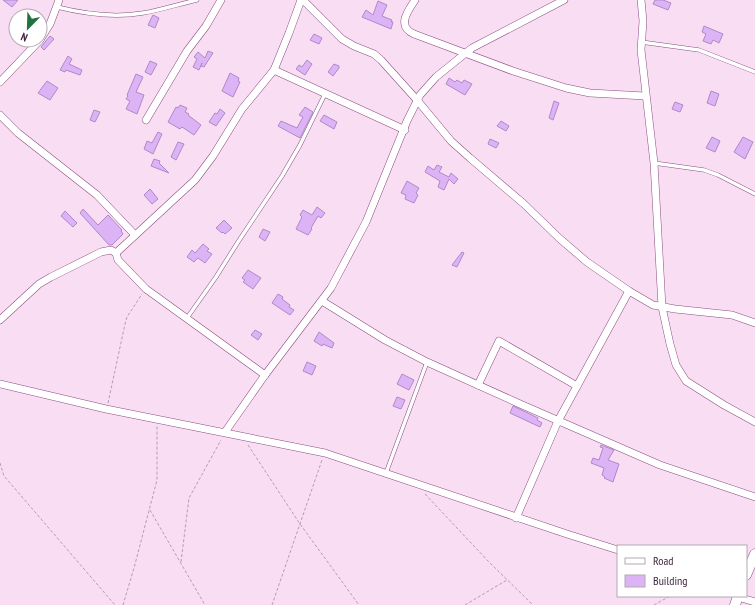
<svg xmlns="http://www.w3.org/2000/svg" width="755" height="605" font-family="'PT Sans Narrow',sans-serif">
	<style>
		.building { fill: #dcb4f5; stroke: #b187cb }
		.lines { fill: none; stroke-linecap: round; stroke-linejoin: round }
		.lane-casing { stroke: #8a4e82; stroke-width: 4.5 }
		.street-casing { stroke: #8a4e82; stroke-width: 8 }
		.secondary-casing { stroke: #8a4e82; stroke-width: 11 }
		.path { stroke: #b69bb1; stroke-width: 1; stroke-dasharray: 3 2; stroke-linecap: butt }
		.lane { stroke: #fff; stroke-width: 3.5 }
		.street { stroke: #fff; stroke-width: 7 }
		.secondary { stroke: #fff; stroke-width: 10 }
	</style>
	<rect width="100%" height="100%" fill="#f9ddf3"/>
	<g class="building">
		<path d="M3 0H18L12 7Z"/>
		<path d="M655 0H663L671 3 668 10 653 4Z"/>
		<path d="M378 1 387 5 382 16 392 20 391 22H393L391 29 362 17 366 10 373 15Z"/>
		<path d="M153 15 159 18 155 28 148 25Z"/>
		<path d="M704 26 723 34 719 43 713 40 711 44 703 41 706 34 702 32Z"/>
		<path d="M314 34 322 38 319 44 310 40Z"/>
		<path d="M50 36 54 39 44 50 41 47Z"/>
		<path d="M208 51 213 53 204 67 201 66 202 63 199 70 193 67 197 59 194 57 198 52 205 58Z"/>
		<path d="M68 56 72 59 69 64 82 70 80 75 66 70 65 72 60 70Z"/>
		<path d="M307 60 312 64 305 75 296 69 299 65 302 67Z"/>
		<path d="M150 61 157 64 151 75 145 72Z"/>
		<path d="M334 64 339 66V68L333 76 328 72Z"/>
		<path d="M230 73 239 78 238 81 240 82 233 97 222 91Z"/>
		<path d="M136 74 143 77 136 92 144 95 137 114 126 109 130 101 126 99 128 96 127 95Z"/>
		<path d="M449 78 455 82 457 80 462 83 464 80 472 84 465 95 446 84Z"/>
		<path d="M47 81 58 88 50 100 38 93Z"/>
		<path d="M711 91 719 94 715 106 707 103Z"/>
		<path d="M554 101 559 103 553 120 549 118Z"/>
		<path d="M675 102 683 105 680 112 672 109Z"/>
		<path d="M180 105 187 108 185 112 189 114 188 115 201 125 194 135 182 127 180 129 168 122 176 107 178 108Z"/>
		<path d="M305 107 313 112 300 138 278 126 281 121 297 128 303 117 299 115Z"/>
		<path d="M220 109 225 113 216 126 209 122 215 113 217 114Z"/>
		<path d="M94 110 100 112 95 122 90 120Z"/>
		<path d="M324 115 337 122 334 129 320 121Z"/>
		<path d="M501 121 509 126 506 131 497 126Z"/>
		<path d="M158 132 162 134 153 154 144 149 147 141 152 143Z"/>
		<path d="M712 137 720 141 715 152 706 148Z"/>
		<path d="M743 137 753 142 745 159 734 152Z"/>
		<path d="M490 139 499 143 496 148 488 144Z"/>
		<path d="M178 142 184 144 176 160 171 157Z"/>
		<path d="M154 159 160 161 159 163 169 173 151 166Z"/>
		<path d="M437 165 442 167 439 172 449 177 451 173 458 179 454 184 449 179 444 190 438 187 440 181 425 172 428 166 434 170Z"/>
		<path d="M407 181 419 188 416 193 418 195 414 203 405 199 406 195 401 193Z"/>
		<path d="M150 189 158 199 152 204 144 195Z"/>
		<path d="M317 207 325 213 321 218 318 216 311 228 312 229 308 235 296 229 302 217 300 215 303 210 312 215Z"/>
		<path d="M83 209 98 225 108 215 122 230 121 231 123 234 112 245H109L80 213Z"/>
		<path d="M65 211 77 223 73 227 61 216Z"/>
		<path d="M224 220 232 228 225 234 223 232 222 233 216 228Z"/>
		<path d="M263 229 270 232 265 241 259 237Z"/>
		<path d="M203 244 209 249 207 251 212 254 205 263 198 258 194 262 187 257 192 250 195 253Z"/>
		<path d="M462 252 464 253 457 267 452 265Z"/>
		<path d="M248 270 261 278 253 289 243 282 245 280 242 278Z"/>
		<path d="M278 294 283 297 282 299 290 305 289 307 294 310 290 315 272 303Z"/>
		<path d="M255 330 262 334 258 340 251 335Z"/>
		<path d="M319 332 334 343 332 348 323 344 322 346 314 341Z"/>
		<path d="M307 362 316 366 312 375 303 371Z"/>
		<path d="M402 374 414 380 409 390 397 384Z"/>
		<path d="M397 397 405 400 401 409 393 406Z"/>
		<path d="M513 406 538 418 537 420 542 423 540 427 510 413Z"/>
		<path d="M601 445 614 450 608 460 619 464 613 482 604 478 605 477 602 475 604 468 591 463 593 458 599 460 603 448 600 447Z"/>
	</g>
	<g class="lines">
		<defs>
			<g id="lane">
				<path d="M57 7C85 14 114 18 143 13 161 10 179 4 197 0"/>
				<path d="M641 42 699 50 755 72"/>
				<path d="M654 163 704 170 718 175 755 194"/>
				<path d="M187 318 216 277 238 242 282 176 300 145 325 94"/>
				<path d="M386 473 427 362"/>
			</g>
			<g id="street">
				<path d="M303 0 342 39 354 46 374 54 381 60 417 100 451 141 470 158 524 204 559 238 587 262 629 291 653 305 675 309 732 315 755 323"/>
				<path d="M415 0C408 11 396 26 414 34L513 71 566 88 590 93 645 96"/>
				<path d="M641 0 643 21 641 50 654 163 662 307 670 344 676 365 686 381 724 405 755 422"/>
				<path d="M40 40 50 24 59 0"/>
				<path d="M274 70 405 130"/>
				<path d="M0 82 40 40"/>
				<path d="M0 115 18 133 97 195 135 235"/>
				<path d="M146 120 187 51 206 26 221 0"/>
				<path d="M116 253 195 180 213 156 242 109 274 70 289 33 301 0"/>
				<path d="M322 301 385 340 427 362 520 404 660 465 755 497"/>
				<path d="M0 320 39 284 51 277 101 252 111 250 116 253 118 260 146 289 265 375"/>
				<path d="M0 384 106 409 325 453 570 535 618 550"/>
				<path d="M478 385 499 341 577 386"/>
				<path d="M225 432 265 375 331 288 366 222 407 121 420 95 436 77 472 48 564 0"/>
				<path d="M516 518 558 421 629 291"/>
				<path d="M738 597 755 602"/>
			</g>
			<g id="secondary">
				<path d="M746 575 755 554"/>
				<path d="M735 605 738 596"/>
			</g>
		</defs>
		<use href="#lane" class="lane-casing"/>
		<use href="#street" class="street-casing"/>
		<use href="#secondary" class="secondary-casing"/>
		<g class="path">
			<path d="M108 403 125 324 127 317 142 294"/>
			<path d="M248 445 300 524 359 605"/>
			<path d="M0 463 4 476 115 605"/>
			<path d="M425 494 489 562 533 605"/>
			<path d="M150 510 205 605"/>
			<path d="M181 562 189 498 221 440"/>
			<path d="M123 605 134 568 157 480V426"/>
			<path d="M272 605 322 460"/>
			<path d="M465 605 507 580"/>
			<path d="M654 605 670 596"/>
		</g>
		<use href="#lane" class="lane"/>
		<use href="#street" class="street"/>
		<use href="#secondary" class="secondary"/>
	</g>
	<rect x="617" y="545" width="130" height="52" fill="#ffffff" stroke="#b3a9b1"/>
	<rect x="625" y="558" width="20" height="6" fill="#ffffff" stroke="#b3a9b1"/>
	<text x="653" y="565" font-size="12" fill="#41273d">Road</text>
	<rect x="625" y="575" width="20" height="12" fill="#dcb4f5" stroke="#b3a9b1"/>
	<text x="653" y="585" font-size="12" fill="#41273d">Building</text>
	<g transform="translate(28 28) rotate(203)"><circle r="19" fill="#ffffff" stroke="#b3a9b1"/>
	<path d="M0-3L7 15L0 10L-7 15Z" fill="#237040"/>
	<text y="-6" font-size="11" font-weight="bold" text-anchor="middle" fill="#41273d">N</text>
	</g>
</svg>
